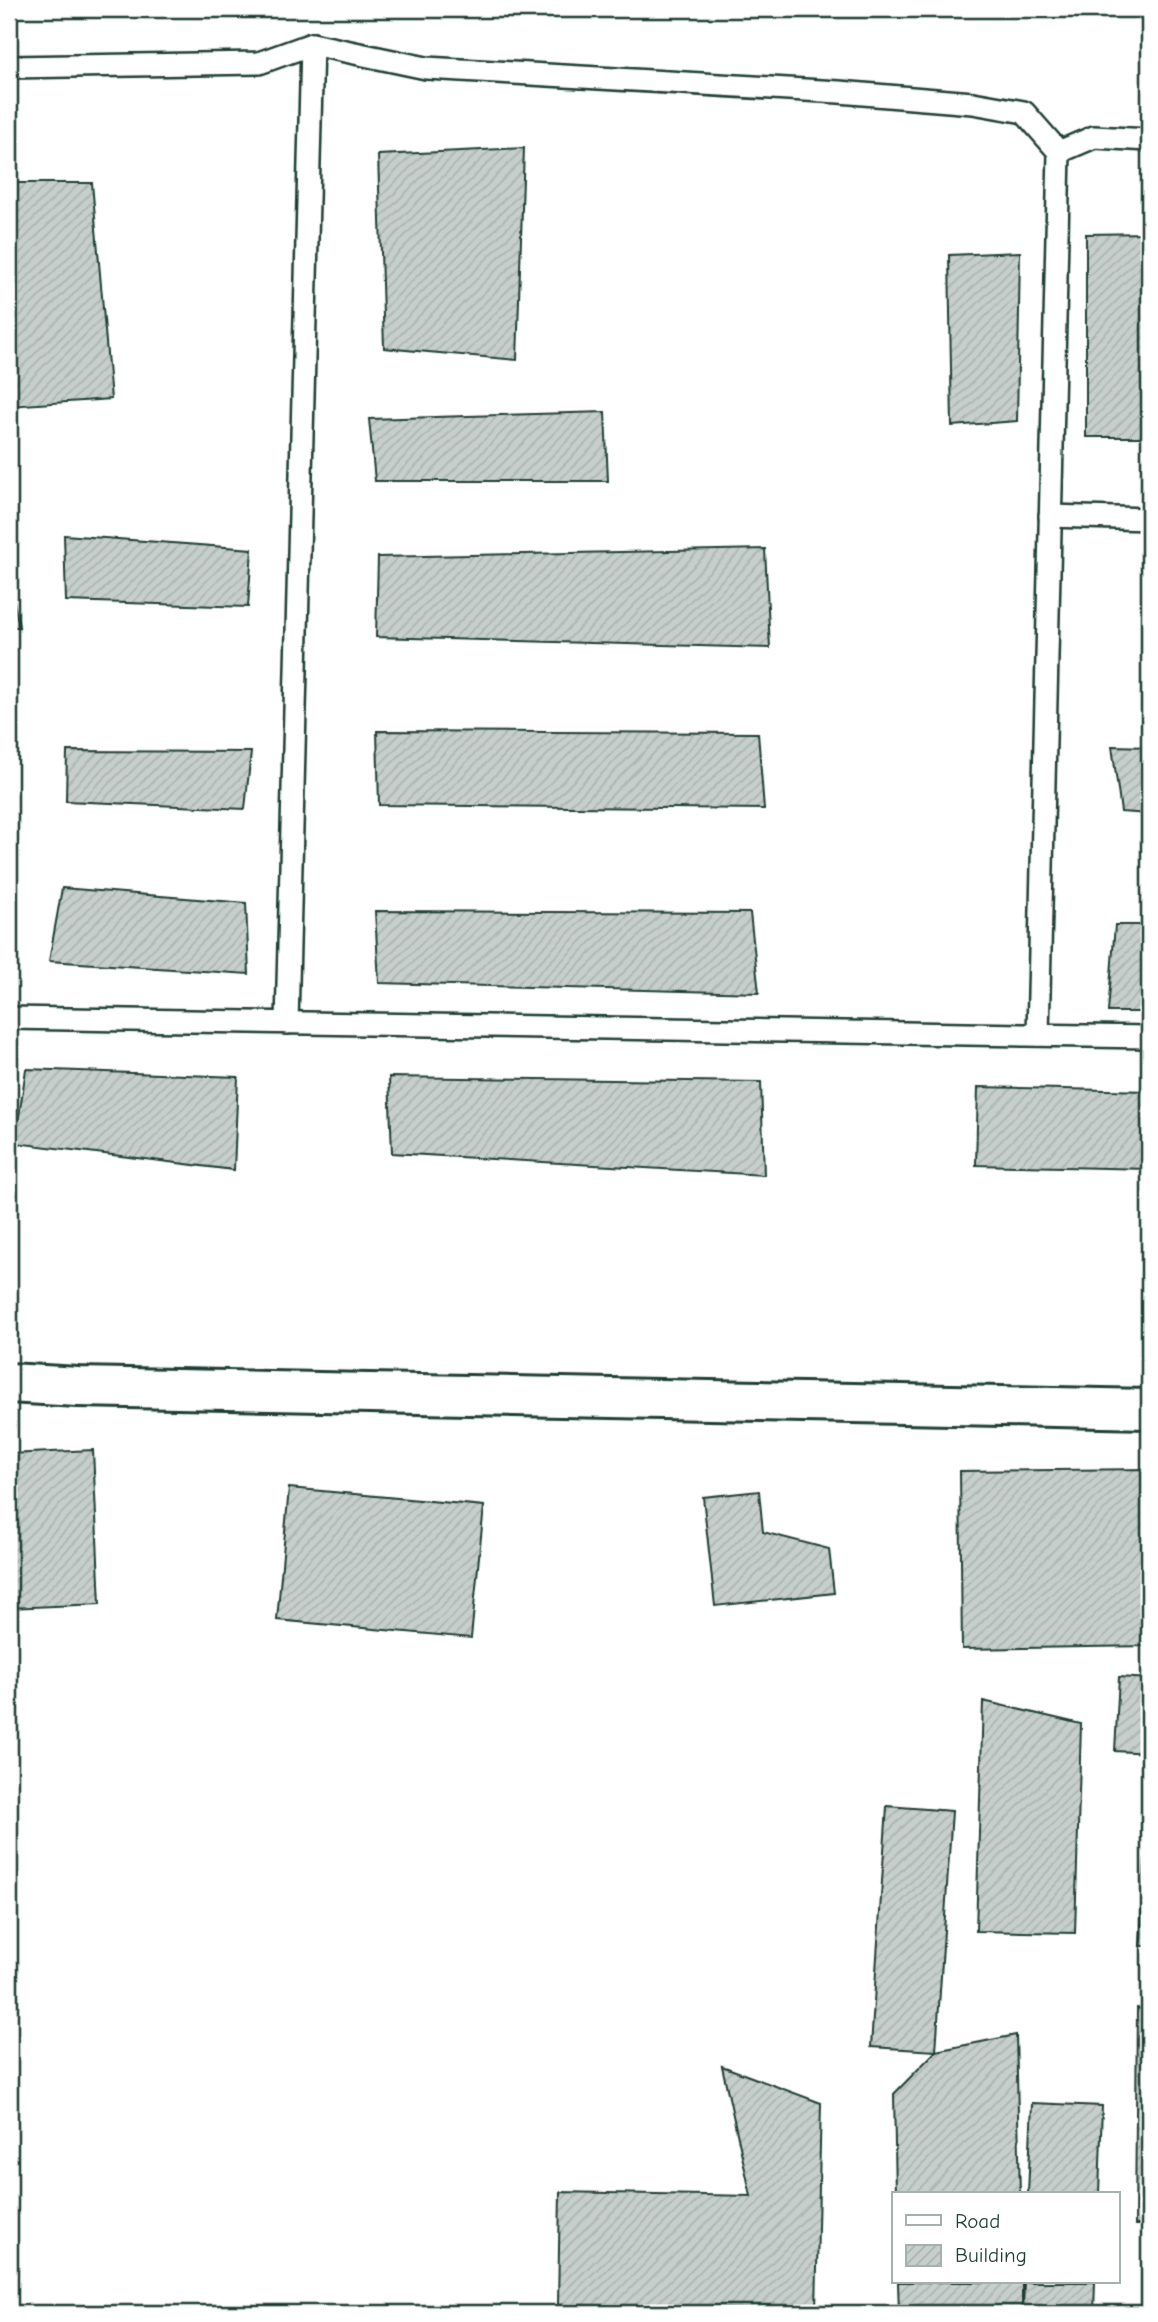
<svg xmlns="http://www.w3.org/2000/svg" width="1158" height="2322" font-family="'Comic Neue',sans-serif">
	<style>
		.building { fill: url(#building-hatch); stroke: #1f3d34; stroke-width: 2 }
		.lines { fill: none; stroke-linecap: round; stroke-linejoin: round }
		.lane-casing { stroke: #1f3d34; stroke-width: 26 }
		.street-casing { stroke: #1f3d34; stroke-width: 44 }
		.lane { stroke: #fff; stroke-width: 21 }
		.street { stroke: #fff; stroke-width: 38 }
	</style>
	<defs>
		<pattern id="building-hatch" width="6" height="6" patternUnits="userSpaceOnUse" patternTransform="scale(1.75)"><rect width="6" height="6" fill="#c7cfcc"/><path d="M-1 1l2-2M0 6l6-6M5 7l2-2" fill="none" stroke="#aab3b0"/></pattern>
	</defs>
	<rect width="100%" height="100%" fill="#fff"/>
	<filter id="ink" filterUnits="userSpaceOnUse"><feTurbulence type="fractalNoise" baseFrequency=".0143" numOctaves="2"/><feDisplacementMap in="SourceGraphic" scale="14" xChannelSelector="R" yChannelSelector="G"/><feConvolveMatrix kernelMatrix="1 2 1 2 8 2 1 2 1" color-interpolation-filters="sRGB"/></filter>
	<g filter="url(#ink)">
		<g class="building">
			<path d="M524 148 517 360 384 348 378 155Z"/>
			<path d="M9 183H92L111 399 9 406Z"/>
			<path d="M1149 233 1148 437H1086V234Z"/>
			<path d="M1020 252 1017 421 952 426 949 255Z"/>
			<path d="M605 412 608 481H375L369 419Z"/>
			<path d="M64 535 252 549 248 607 66 601Z"/>
			<path d="M765 549 770 648 376 637 378 557Z"/>
			<path d="M9 576 19 627H9Z"/>
			<path d="M377 731 758 733 764 809 379 805Z"/>
			<path d="M1112 746 1149 747V814L1121 812Z"/>
			<path d="M67 751 251 752 245 809 66 801Z"/>
			<path d="M62 888 246 903 249 974 49 961Z"/>
			<path d="M375 911 750 913 759 993 379 983Z"/>
			<path d="M1115 925H1149V1012H1108Z"/>
			<path d="M26 1069 238 1077 234 1170 15 1143Z"/>
			<path d="M389 1077 761 1082 764 1175 392 1153Z"/>
			<path d="M978 1087 1149 1091V1169L976 1165Z"/>
			<path d="M93 1450 100 1604 9 1608V1454Z"/>
			<path d="M1149 1469V1646L962 1649 960 1471Z"/>
			<path d="M289 1488 484 1506 471 1638 277 1620Z"/>
			<path d="M759 1491 763 1532 829 1549 834 1593 715 1606 703 1497Z"/>
			<path d="M1119 1677 1149 1679V1753L1115 1751Z"/>
			<path d="M983 1701 1081 1724 1075 1933 976 1931Z"/>
			<path d="M887 1806 952 1811 936 2051 871 2047Z"/>
			<path d="M1145 1860H1149V1946H1140Z"/>
			<path d="M1137 2008 1149 2011V2225H1135Z"/>
			<path d="M1016 2035 1020 2194H896L894 2094 936 2051Z"/>
			<path d="M722 2066 821 2103 816 2310 558 2305 560 2192 751 2196Z"/>
			<path d="M1032 2103 1102 2106 1099 2194H1028Z"/>
			<path d="M898 2282H1022V2313H899Z"/>
			<path d="M1024 2282H1095L1094 2313H1023Z"/>
		</g>
		<g class="lines">
			<defs>
				<g id="lane">
					<path d="M9 67 259 63 312 44 426 68 839 92 973 103 1024 112 1059 152 1038 1035"/>
					<path d="M1059 152 1094 137 1149 140"/>
					<path d="M1050 516 1149 519"/>
					<path d="M9 1018 1149 1037"/>
					<path d="M287 1023 312 44"/>
				</g>
				<path id="street" d="M9 1383 78 1387 1149 1409"/>
			</defs>
			<use href="#lane" class="lane-casing"/>
			<use href="#street" class="street-casing"/>
			<use href="#lane" class="lane"/>
			<use href="#street" class="street"/>
		</g>
	</g>
	<rect width="1158" height="2322" fill="none" stroke="#fff" stroke-width="35"/>
	<rect x="18" y="18" width="1123" height="2287" fill="none" stroke="#1f3d34" stroke-width="2.5" filter="url(#ink)"/>
	<rect x="892" y="2192" width="228" height="91" fill="#ffffff" stroke="#a5b1ae" stroke-width="2"/>
	<rect x="906" y="2215" width="35" height="10" fill="#ffffff" stroke="#a5b1ae" stroke-width="2"/>
	<text x="955" y="2228" font-size="21" fill="#1f3d34">Road</text>
	<rect x="906" y="2245" width="35" height="21" fill="url(#building-hatch)" stroke="#a5b1ae" stroke-width="2"/>
	<text x="955" y="2262" font-size="21" fill="#1f3d34">Building</text>
</svg>
